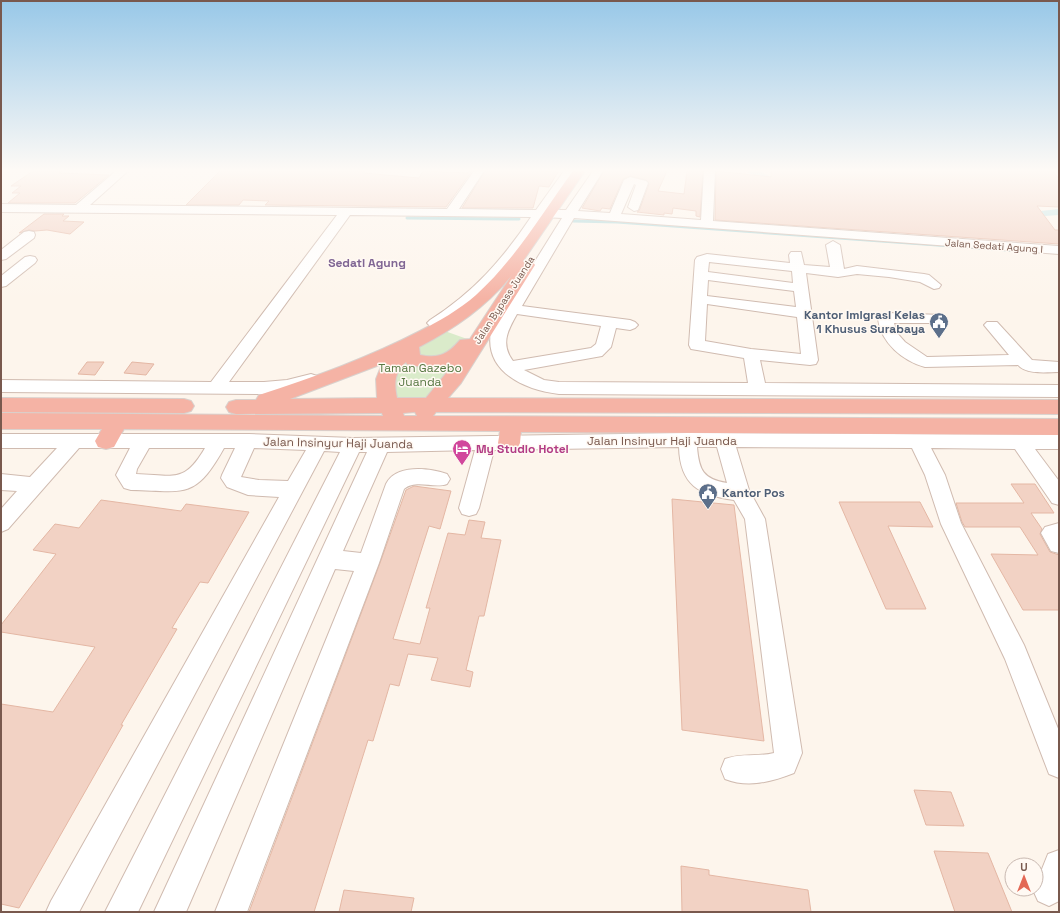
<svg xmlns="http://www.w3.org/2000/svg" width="1060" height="913" font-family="'Space Grotesk',sans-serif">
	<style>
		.green { fill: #daebca }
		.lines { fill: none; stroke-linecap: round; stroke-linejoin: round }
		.stream { stroke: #a6d5d8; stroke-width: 3 }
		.canal { fill: #c0e5e7; fill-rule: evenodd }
		.building { fill: #f2d2c4; stroke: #e4b7a4 }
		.minor-casing { stroke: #d0bbb0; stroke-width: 2 }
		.highway-casing { stroke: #d9d1cd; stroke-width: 2 }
		.minor { fill: #fff; fill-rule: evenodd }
		.highway { fill: #f5b3a5; fill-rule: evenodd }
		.labels { text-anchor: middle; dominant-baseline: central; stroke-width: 3; stroke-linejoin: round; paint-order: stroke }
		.far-street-label { font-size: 10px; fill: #79594e; stroke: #fff9f3 }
		.far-quarter-label { font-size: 12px; font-weight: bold; fill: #806694; stroke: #fff9f3 }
		.service-label { font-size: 12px; font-weight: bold; fill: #4e5e75; stroke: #fff9f3; text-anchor: end }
		.park-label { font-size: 12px; fill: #587843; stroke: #fff9f3 }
		.street-label { font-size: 12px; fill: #79594e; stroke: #fff9f3 }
		.hotel-label { font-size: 12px; font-weight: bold; fill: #b23c85; stroke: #fff9f3; text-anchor: start }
	</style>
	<rect width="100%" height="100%" fill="#fdf5ec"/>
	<path class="green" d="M442 330 470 340 443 384 424 403H394L393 370 405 357Z"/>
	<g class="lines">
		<g class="stream">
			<path d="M407 218 519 219"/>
			<path d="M573 221 617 222 1036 252"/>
		</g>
		<g class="canal">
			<path d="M748 171H759L791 186 789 188H783L749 173Z"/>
			<path d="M1059 209V215L1045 216 1023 223 1018 220 1041 211Z"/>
		</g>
	</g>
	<g class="building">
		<path d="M33 171H62L59 173 109 175 75 203H8L20 193H12L21 186H11Z"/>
		<path d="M220 171H365L364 173 419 178 423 171 468 173V171H472L446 207 265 205 269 201 243 200 239 205H186Z"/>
		<path d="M485 171H537L558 172 549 187 539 186 533 208H462Z"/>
		<path d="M604 171H667L658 191 684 194 687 171H703L700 217 696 216V211L673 208 672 214 664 213V215L637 212 639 211 649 184 646 180 630 176 623 179 610 209 602 208 600 211 582 208Z"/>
		<path d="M716 171 771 177V171H1053L1059 179V207L1037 206 1055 230H1059V244L715 220Z"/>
		<path d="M44 214H64L62 216H69L63 221 84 222 70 234 47 230 35 231 29 230 19 233Z"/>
		<path d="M87 362H104L95 375 78 374Z"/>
		<path d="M132 362 154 364 146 375 124 373Z"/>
		<path d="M1011 484H1035L1054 513H1031L1042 529 1040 534 1050 552 1059 555V610H1023L991 554 1038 555 1020 527H965L962 522 956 503H1024Z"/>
		<path d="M414 486 451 491 440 529 429 526 393 639 420 644 430 608H426L448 533 465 535 469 520 485 522 481 538 501 540 484 616H479L466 670 473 672 470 687 431 680 438 658 408 654 399 686 390 684 373 741 368 740 314 912H249L380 563 406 490Z"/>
		<path d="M672 499 734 505 764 741 682 730Z"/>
		<path d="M101 500 181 511 186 504 249 512 208 583 200 582 172 628 177 629 121 725H123L19 908 1 904V704L53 712 95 647 1 632V625L56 554 33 550 55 524 79 528Z"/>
		<path d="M839 502H920L933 527 888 526 926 609H886Z"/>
		<path d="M914 790 951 792 964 826 926 825Z"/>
		<path d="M934 851 988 853 1012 912H955Z"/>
		<path d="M681 866 709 870V875L808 890 811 912H682Z"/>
		<path d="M344 890 414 898 411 912H339Z"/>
	</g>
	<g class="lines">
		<defs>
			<g id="minor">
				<path d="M116 171H128L90 205 447 209 474 171H484L459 209 536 210 564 171H574L549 210H566L593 171H603L578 211 610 213 624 180 630 177 646 181 648 183 638 210 634 211 628 207 636 185 634 184 621 214 701 220 704 171H715L713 221 1059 246V254L574 218 522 306 630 320 635 322 638 325 635 328 630 330 616 328 611 347 602 356 524 370 544 380 559 382 748 383 744 358 697 350 691 349 689 345 695 260 697 257 707 254 790 263 789 255 791 252H801L804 265 830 267 826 245 833 241 840 245 844 269 857 266 924 274 929 275 941 285 939 288 934 289 920 282 889 277 857 274 838 277 806 273 818 360 816 364 810 365 760 360 765 383 1059 385V397L559 394C525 390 484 372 491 332L562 218 544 217C519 255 492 292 454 317 446 323 440 329 430 326L427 323 430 320C474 292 502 260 531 217L350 215 229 382H264L287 380 311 374 317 376 319 380 317 384 287 392 264 394 1 392V380L211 382 337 215 1 212V204L76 205ZM709 262 792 271 793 283 708 272ZM708 280 794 291 796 307 707 296ZM707 304 797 317 801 354 751 349 705 341ZM517 314 601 326 596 344 591 348 513 361C500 344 508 330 517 314Z"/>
				<path d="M29 231 34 232 35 235 34 238 6 259 1 260V250L24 232Z"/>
				<path d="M30 256 35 257 37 260 35 263 6 286 1 287V276L25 257Z"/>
				<path d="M888 313 942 315 945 318 942 321 937 323H894L897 333 905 342 927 357 1009 355 984 325 987 322H997L1032 360 1059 362V372C1048 372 1026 375 1018 365L925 367C903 361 881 343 878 319L881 316Z"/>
				<path d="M688 433 1059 435V449H1035L1059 481V505L1052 503 1015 449 931 448 945 475 961 523 1024 645 1059 731V778L1049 774 1005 659 941 524 925 475 912 448 736 447 749 490 765 519 802 753 794 773C771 782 748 788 725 779L721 769 725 759C741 753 758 757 774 753L745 519 734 500C699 495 680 485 679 447L494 450 479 508 476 514 469 516 462 514 459 508 475 450 387 452 343 551 361 553 386 484C396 464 429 468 447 474L450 479 447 484C434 489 416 479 404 489L379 563 247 912H215L354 571 335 569 186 912H154L367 452H359L138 912H105L340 452 324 451 79 912H46L51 901 279 497 248 495 227 487 221 478 222 475 235 448H224C195 500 185 491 131 490L124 488 116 475 130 448H79L8 529 1 532V509L17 491 1 490V474L30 477 57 448H1V434H249L353 438ZM697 447H717L727 483C703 479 699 470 697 447ZM149 448H205C184 484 174 475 136 474L137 469ZM254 448 306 450 288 481 259 480 241 477Z"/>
				<path d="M1059 523V553L1051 551 1041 533 1045 527Z"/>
				<path d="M1059 850V901L1049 906 1038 901 1033 890 1036 889V884L1048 854Z"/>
			</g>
			<g id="highway">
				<path d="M573 171H585L523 261 533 262 535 265 461 383 448 398 1059 400V414L436 412 433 416 1059 419V435L521 432 520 443 517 449 509 451 501 449 498 443 500 431 124 429 114 447 106 449 98 447 95 441 102 429H1V413L383 416 382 413 236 414 229 412 226 407 229 402 236 400H256L259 395C314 377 368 358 420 331 439 321 459 310 476 295 515 260 542 213 573 171ZM512 275 470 339 460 340C448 354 439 359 420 355L419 347C455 328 486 307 512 275ZM406 362 407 364 431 369 452 366 426 398H397C394 384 394 372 406 362ZM382 364 376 379 377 398 290 399ZM415 412 417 416H404L403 413Z"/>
				<path d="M1 398 184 399 191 401 194 406 191 411 184 413 1 412Z"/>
			</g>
		</defs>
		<use href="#minor" class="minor-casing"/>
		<use href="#highway" class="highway-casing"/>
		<use href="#minor" class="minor"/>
		<use href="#highway" class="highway"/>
	</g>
	<linearGradient id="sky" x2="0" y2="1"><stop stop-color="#98c8e8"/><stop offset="0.57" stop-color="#fefaf6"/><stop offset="1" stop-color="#fefaf6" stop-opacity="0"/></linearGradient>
	<rect width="1060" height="299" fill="url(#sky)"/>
	<defs>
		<symbol id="civic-pin" viewBox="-11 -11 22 30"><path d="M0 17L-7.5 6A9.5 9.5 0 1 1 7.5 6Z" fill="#5c6f8a" stroke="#fff9f3"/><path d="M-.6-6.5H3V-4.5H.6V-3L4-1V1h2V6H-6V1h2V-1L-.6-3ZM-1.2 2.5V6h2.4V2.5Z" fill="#fff"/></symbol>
		<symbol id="hotel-pin" viewBox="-11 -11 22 30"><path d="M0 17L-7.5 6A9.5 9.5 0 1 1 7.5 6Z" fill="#d1479c" stroke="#fff9f3"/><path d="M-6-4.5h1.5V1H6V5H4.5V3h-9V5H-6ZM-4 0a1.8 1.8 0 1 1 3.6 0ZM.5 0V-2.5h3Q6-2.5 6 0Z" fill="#fff"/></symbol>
	</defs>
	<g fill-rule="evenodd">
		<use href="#civic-pin" x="928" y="311" width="22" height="30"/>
		<use href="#hotel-pin" x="451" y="438" width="22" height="30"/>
		<use href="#civic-pin" x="697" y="482" width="22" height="30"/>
	</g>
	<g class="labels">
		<g class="far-street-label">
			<text transform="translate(994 246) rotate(4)">Jalan Sedati Agung I</text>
			<text transform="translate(504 300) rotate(-57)">Jalan Bypass Juanda</text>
		</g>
		<g class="far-quarter-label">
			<text x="367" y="263">Sedati Agung</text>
		</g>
		<g class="service-label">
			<text x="925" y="315">Kantor Imigrasi Kelas<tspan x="925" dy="14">1 Khusus Surabaya</tspan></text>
			<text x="722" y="493" text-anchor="start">Kantor Pos</text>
		</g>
		<g class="park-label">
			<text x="420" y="368">Taman Gazebo<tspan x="420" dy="14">Juanda</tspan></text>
		</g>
		<g class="street-label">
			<text x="662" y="441">Jalan Insinyur Haji Juanda</text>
			<text transform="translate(338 443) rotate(1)">Jalan Insinyur Haji Juanda</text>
		</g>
		<g class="hotel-label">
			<text x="476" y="449">My Studio Hotel</text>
		</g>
	</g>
	<rect width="1060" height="913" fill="none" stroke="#79594e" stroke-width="4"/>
	<g transform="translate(1024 877)"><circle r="19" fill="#fff9f3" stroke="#c9b9b1"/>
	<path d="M0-3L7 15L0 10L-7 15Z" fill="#e36855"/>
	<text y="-6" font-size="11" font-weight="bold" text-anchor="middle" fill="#79594e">U</text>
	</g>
</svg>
